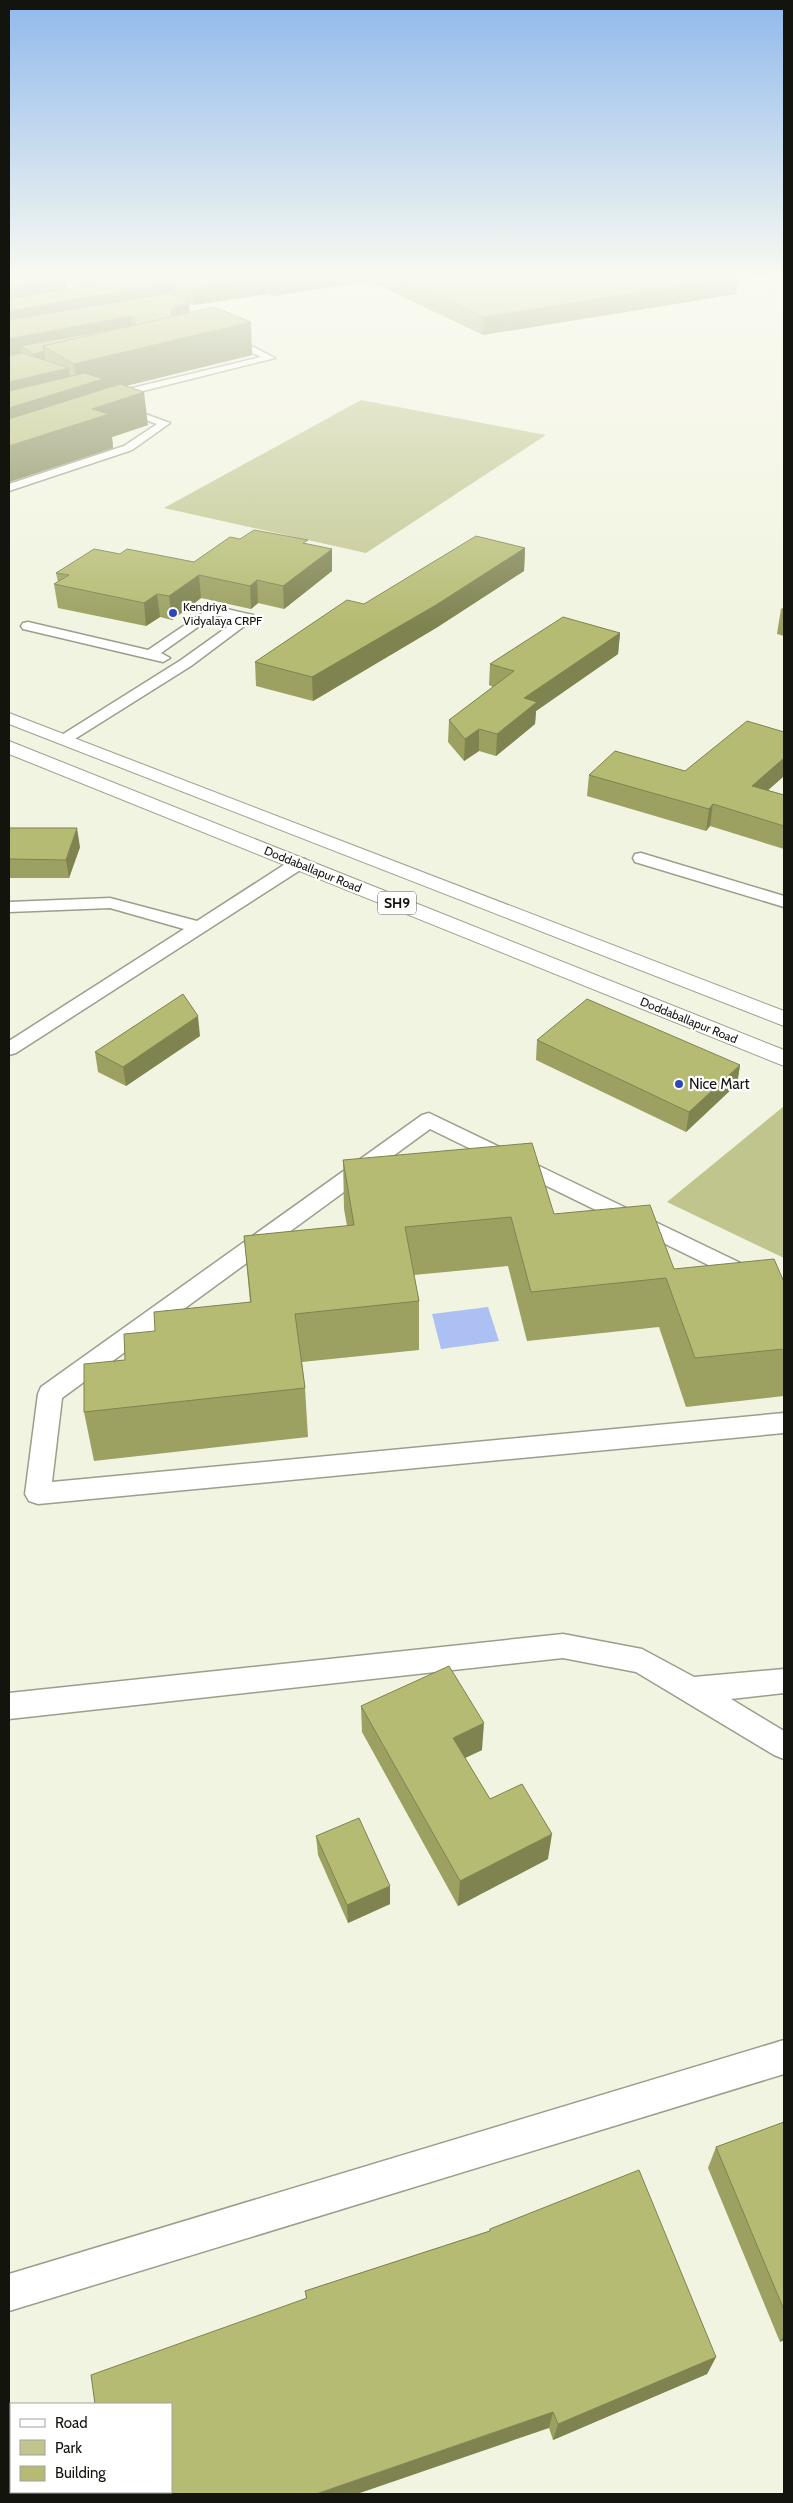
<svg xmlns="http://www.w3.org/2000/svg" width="793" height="2503" font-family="Cabin,sans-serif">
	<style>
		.green { fill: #c0c58d }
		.water { fill: #acc0f3 }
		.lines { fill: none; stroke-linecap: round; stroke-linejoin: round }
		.service-casing { stroke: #9c9e8c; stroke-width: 3 }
		.minor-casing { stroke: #9c9e8c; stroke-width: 2 }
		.primary-casing { stroke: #9c9e8c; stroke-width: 2 }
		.service { fill: #fff; fill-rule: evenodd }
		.minor { fill: #fff; fill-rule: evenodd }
		.primary { fill: #fff; fill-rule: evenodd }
		.wall { fill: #9ca162; fill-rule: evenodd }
		.shaded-wall { fill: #7f8350 }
		.building { fill: #b5bb72; stroke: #7f8350 }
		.poi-dot { fill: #2e47b8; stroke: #fff; stroke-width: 2 }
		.labels { text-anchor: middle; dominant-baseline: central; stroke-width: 4.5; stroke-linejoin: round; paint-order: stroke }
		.far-poi-label { font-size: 12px; fill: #14140e; stroke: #fff; text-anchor: start }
		.far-street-label { font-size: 12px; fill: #14140e; stroke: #fff }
		.shield { fill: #fff; stroke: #5a5a56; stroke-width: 1 }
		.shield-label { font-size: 14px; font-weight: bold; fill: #14140e }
		.poi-label { font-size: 15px; fill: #14140e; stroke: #fff; text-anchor: start }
	</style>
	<rect width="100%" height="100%" fill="#f1f4e0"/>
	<g class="green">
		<path d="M361 400 546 435 366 553 164 508Z"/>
		<path d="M784 1106V1258L667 1202Z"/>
	</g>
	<path class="water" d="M488 1307 499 1341 441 1349 432 1314Z"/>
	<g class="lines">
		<defs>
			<g id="service">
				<path d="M226 333 275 358 107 400 102 397 103 395 261 357 223 338V334Z"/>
				<path d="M126 407 170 423 132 450 9 491V484L124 446 157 424 126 413 119 415 114 412Z"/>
				<path d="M213 606 253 615 255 618 191 666 70 742H60L57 739 60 736 181 660 237 620 215 615 161 653 170 658 163 662 23 629 21 626 23 623 28 622 148 650Z"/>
				<path d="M641 853 784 896V907L635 862 633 858 635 854Z"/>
				<path d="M299 858 305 859 308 863 305 867 16 1053 9 1055V1041L184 929 110 908 9 912V902L110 898 197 921 293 859Z"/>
				<path d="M429 1113 784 1284V1302L430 1129 62 1398 52 1482 784 1413V1433L38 1504 29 1501 25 1494 38 1394 41 1387 422 1115Z"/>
				<path d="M563 1634 642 1649 694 1677 784 1669V1693L731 1699 784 1731V1759L774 1755 636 1672 563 1658 9 1719V1693Z"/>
				<path d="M784 2040V2074L9 2311V2274Z"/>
			</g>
			<g id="minor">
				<path d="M357 275H370L374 279 369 282Z"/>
				<path d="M744 275H759L784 285V292Z"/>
			</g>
			<g id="primary">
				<path d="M9 713 784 1011V1026L9 724Z"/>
				<path d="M9 741 784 1050V1066L9 754Z"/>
			</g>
		</defs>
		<use href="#service" class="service-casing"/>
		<use href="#minor" class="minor-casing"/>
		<use href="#primary" class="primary-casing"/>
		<use href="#service" class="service"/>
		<use href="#minor" class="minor"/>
		<use href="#primary" class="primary"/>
	</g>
	<g class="wall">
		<path d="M9 275H365V282L273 296 268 294 194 305 189 304 190 312 252 355 125 386 148 425 112 437 113 448 9 482ZM66 283 73 286 75 287 67 289Z"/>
		<path d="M372 275H743L737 277H738L736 294 483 335 372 282Z"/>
		<path d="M240 539 308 544 332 571 284 609 258 603 251 609 201 598 172 620 160 617 146 626 58 608 54 584 58 582 56 573 120 554 194 562Z"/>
		<path d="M525 548 524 571 436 628 313 701 256 686 255 662 364 604Z"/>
		<path d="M784 607V636L777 634 781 609Z"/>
		<path d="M620 633 618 654 536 711 535 724 496 756 479 751 464 761 448 742 449 720 493 687 489 685 490 664Z"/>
		<path d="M784 732V776L768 790 784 795V849L710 826 706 831 587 796 589 775 685 771Z"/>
		<path d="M9 828 80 847 69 878H9Z"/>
		<path d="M200 1036 126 1086 98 1072 95 1052Z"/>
		<path d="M537 1040 740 1065 737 1084 686 1132 536 1060Z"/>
		<path d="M343 1160 554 1214 674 1269 784 1282V1396L686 1407 659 1327 527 1341 508 1266 414 1275 419 1301V1350L302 1362 305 1388 308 1437 94 1461 84 1412 125 1360 155 1331 250 1302 244 1236 347 1226 344 1209Z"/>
		<path d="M361 1706 482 1750 465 1758 490 1799 548 1859 458 1906 362 1732Z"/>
		<path d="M316 1836 390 1904 348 1923 318 1855Z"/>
		<path d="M784 2122V2340L780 2342 708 2168 716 2147Z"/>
		<path d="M490 2229 716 2357 707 2374 553 2440 549 2428 306 2298 305 2291 489 2231Z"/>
	</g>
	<g class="shaded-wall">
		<path d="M87 275H197L85 293 83 276Z"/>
		<path d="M295 275H365V282L273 296 272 279Z"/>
		<path d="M705 275H743L705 282 738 277 736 294 483 335 484 317Z"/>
		<path d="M267 276 268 294 194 305 193 288Z"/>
		<path d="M65 279 68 296 9 307V289Z"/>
		<path d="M173 283 175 300 9 329V311Z"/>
		<path d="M189 302 190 317 199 315 200 333 74 363 43 346 44 351 33 353 21 346 22 356 11 358 9 339 131 316 132 331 172 321V308Z"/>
		<path d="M251 322 252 355 105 391 144 392 148 425 112 437 113 448 9 482V382L69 368 71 389 77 387 74 364Z"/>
		<path d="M44 351 47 370 36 373 34 354Z"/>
		<path d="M525 548 524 571 436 628 313 701 312 677Z"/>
		<path d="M332 549V571L284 609 283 586Z"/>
		<path d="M199 575 201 598 172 620 169 596Z"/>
		<path d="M257 580 258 603 251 609 250 586Z"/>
		<path d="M157 594 160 617 146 626 144 603Z"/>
		<path d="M620 633 618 654 536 711 535 724 496 756 497 734 524 698Z"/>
		<path d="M479 729V751L464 761 465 739Z"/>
		<path d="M784 758V776L749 807 752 786Z"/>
		<path d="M713 804 710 826 706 831 709 809Z"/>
		<path d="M77 828 80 847 69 878 66 860Z"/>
		<path d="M198 1016 200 1036 126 1086 123 1067Z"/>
		<path d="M740 1065 737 1084 686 1132 689 1112Z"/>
		<path d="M484 1723 482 1750 452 1764 453 1738Z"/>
		<path d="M552 1834 548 1859 458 1906 460 1881Z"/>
		<path d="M390 1886V1904L348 1923 347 1905Z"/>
		<path d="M784 2335V2340L780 2342Z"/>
		<path d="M716 2357 707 2374 553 2440 558 2424Z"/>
		<path d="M553 2412 549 2428 357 2494H316Z"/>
	</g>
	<g class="building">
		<path d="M9 275H59L65 279 9 289Z"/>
		<path d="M145 275H295L272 279 267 276 193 288 173 283 9 311V299Z"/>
		<path d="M393 275H733L738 277 484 317Z"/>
		<path d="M170 293 189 302 172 308 171 315 176 316 43 346 44 351 34 354 21 346 135 325 136 318 131 316 9 339V320Z"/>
		<path d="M214 307 251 322 74 364 43 346Z"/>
		<path d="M22 353 69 368 9 382V356Z"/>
		<path d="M85 373 103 379 9 408V391Z"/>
		<path d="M120 384 144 392 92 409 109 414 9 446V419Z"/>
		<path d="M254 530 308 540 303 543 332 549 283 586 257 580 250 586 199 575 169 596 157 594 144 603 54 584 69 575 56 573 94 549 120 554 127 549 194 562 230 537 240 539Z"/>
		<path d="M476 536 525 548 436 605 312 677 255 662 347 600 364 604Z"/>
		<path d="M563 617 620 633 524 698 537 702 497 734 479 729 465 739 449 720 514 671 490 664Z"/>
		<path d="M747 721 784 732V758L752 786 784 795V826L713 804 709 809 589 775 615 751 685 771Z"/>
		<path d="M9 828H77L66 860 9 859Z"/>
		<path d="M183 994 198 1016 123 1067 95 1052Z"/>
		<path d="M587 999 740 1065 689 1112 537 1040Z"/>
		<path d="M532 1143 554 1214 650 1205 674 1269 774 1259 784 1282V1349L695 1358 666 1278 531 1292 511 1217 405 1227 419 1301 295 1314 305 1388 84 1412V1364L125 1360 124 1334 155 1331 154 1312 251 1302 244 1236 354 1225 343 1160Z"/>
		<path d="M449 1666 484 1723 453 1738 490 1799 522 1784 552 1834 460 1881 361 1706Z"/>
		<path d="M359 1818 390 1886 347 1905 316 1836Z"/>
		<path d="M784 2122V2310L716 2147Z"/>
		<path d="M639 2170 716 2357 558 2424 553 2412 316 2494H109V2492H171V2404H95L91 2375 307 2298 305 2291 490 2231V2229Z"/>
	</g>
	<linearGradient id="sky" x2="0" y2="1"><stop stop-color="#90b9ec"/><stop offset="0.44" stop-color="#f9faf1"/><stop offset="1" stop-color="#f9faf1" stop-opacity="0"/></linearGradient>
	<rect width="793" height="626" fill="url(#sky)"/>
	<g class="poi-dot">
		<circle cx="173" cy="613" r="5"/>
		<circle cx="679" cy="1084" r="5"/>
	</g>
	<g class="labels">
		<g class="far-poi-label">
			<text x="183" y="606">Kendriya<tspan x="183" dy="14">Vidyalaya CRPF</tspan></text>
		</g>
		<g class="far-street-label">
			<text transform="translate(313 869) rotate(22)">Doddaballapur Road</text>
			<text transform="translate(689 1020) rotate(22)">Doddaballapur Road</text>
		</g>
		<rect class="shield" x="378" y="891.5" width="38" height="23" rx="4"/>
		<g class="shield-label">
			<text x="397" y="903">SH9</text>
		</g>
		<g class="poi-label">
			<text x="689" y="1084">Nice Mart</text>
		</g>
	</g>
	<rect width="793" height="2503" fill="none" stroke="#14140e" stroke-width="20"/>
	<rect x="10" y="2403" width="162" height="90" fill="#ffffff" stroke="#a1a19f"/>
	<rect x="20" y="2419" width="25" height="8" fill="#ffffff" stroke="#a1a19f"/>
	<text x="55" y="2428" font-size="15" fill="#14140e">Road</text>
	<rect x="20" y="2440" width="25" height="15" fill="#c0c58d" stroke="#a1a19f"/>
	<text x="55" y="2453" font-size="15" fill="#14140e">Park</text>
	<rect x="20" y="2466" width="25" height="15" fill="#b5bb72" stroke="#a1a19f"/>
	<text x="55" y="2478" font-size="15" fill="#14140e">Building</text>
</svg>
